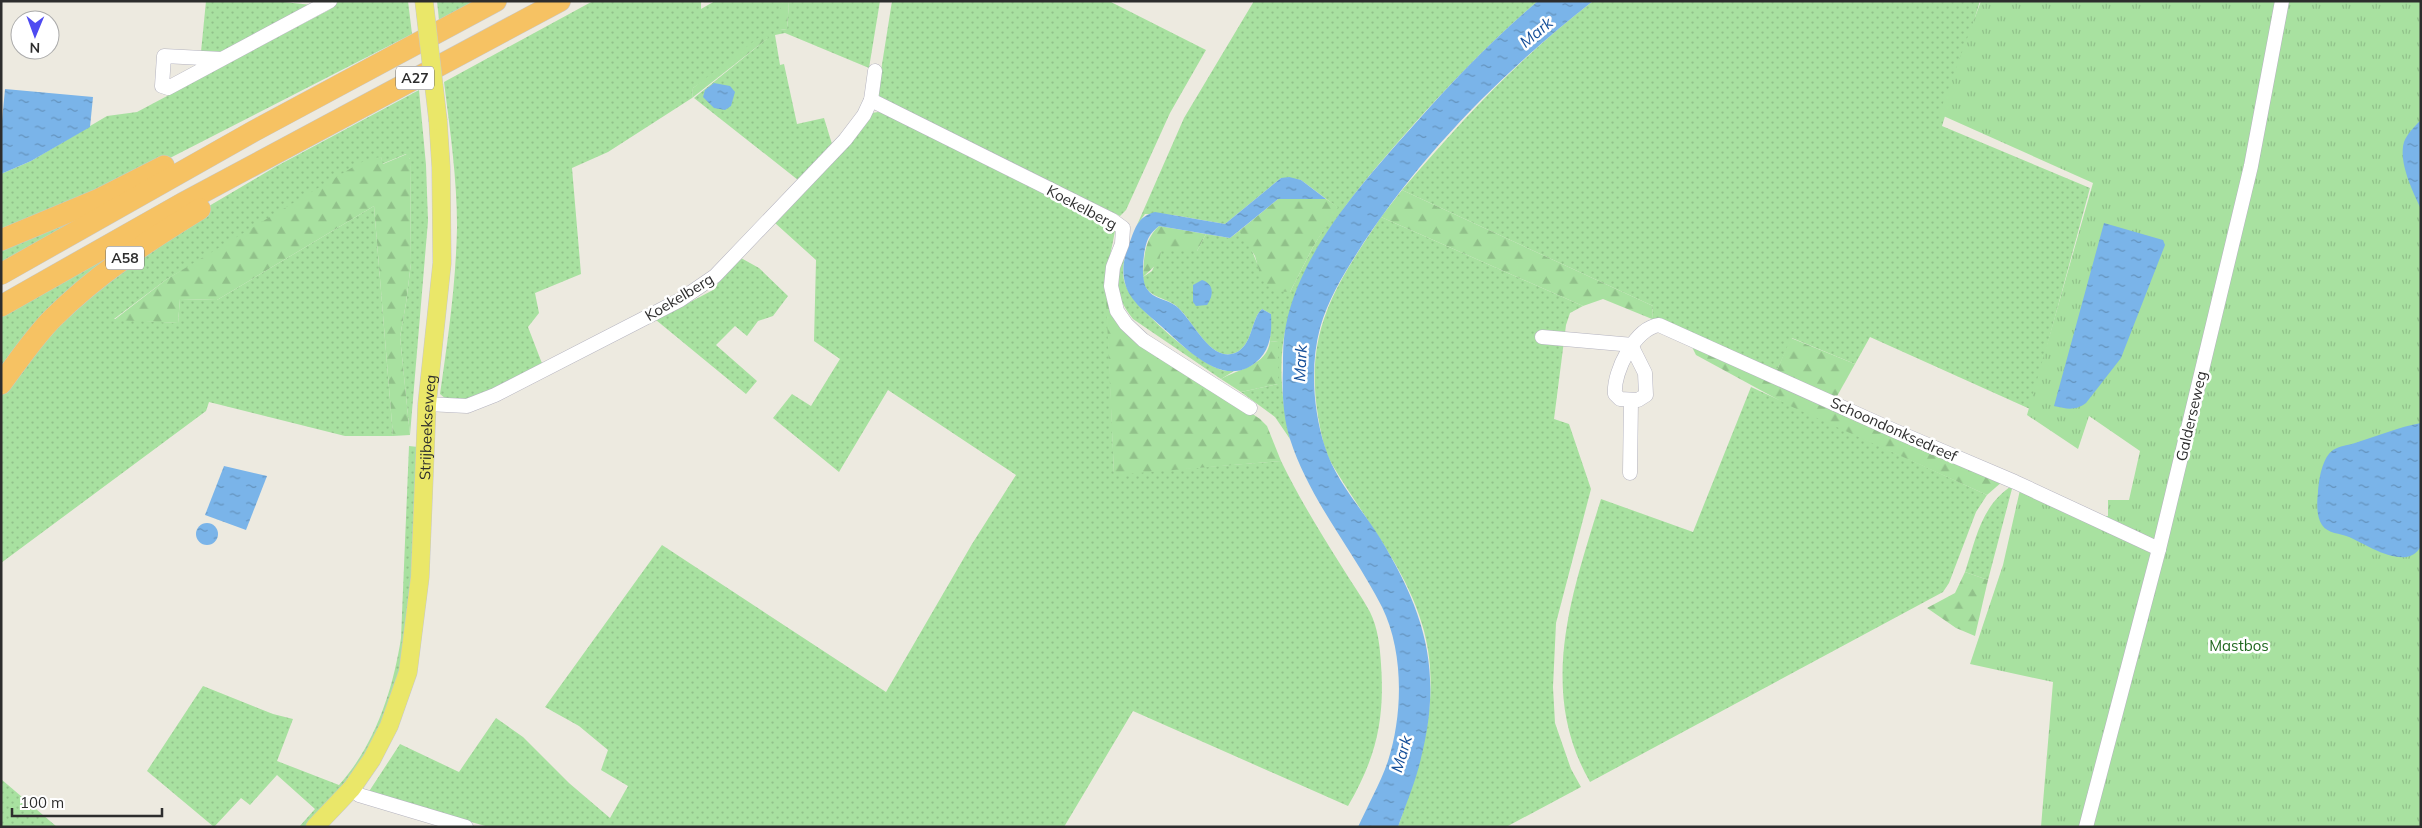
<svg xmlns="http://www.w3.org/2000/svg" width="2422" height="828" font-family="Mulish,sans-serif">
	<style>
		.grass { fill: url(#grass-dots) }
		.forest { fill: url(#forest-firs) }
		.park { fill: url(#park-tufts) }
		.water { fill: url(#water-ripples) }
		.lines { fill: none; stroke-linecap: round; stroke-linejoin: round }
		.minor-casing { stroke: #b4b3bf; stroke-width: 15 }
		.major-casing { stroke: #c8c8c8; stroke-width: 19 }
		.highway-casing { stroke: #c8c8c8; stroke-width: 22 }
		.minor { stroke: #fff; stroke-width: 14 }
		.major { stroke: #eae769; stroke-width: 18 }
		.highway { stroke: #f6c263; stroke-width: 21 }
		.major-bridge-casing { stroke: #c8c8c8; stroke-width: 19; stroke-linecap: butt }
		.major-bridge { stroke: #eae769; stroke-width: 18 }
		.labels { text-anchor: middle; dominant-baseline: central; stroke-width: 5; stroke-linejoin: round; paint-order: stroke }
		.shield { fill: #fff; stroke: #6c6c6c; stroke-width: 1 }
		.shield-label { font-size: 14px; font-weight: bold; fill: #2d2d2d }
		.street-label { font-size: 15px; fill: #2d2d2d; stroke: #fff }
		.park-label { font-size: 15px; fill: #1f681f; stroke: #fff }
		.water-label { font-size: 16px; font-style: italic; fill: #154f99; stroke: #fff }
	</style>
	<defs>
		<pattern id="grass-dots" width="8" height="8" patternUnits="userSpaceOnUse" patternTransform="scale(1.25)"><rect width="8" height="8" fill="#a8e1a0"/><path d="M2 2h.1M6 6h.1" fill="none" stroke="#91c18a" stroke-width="1.8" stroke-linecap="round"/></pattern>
		<pattern id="forest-firs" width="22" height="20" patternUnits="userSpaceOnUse" patternTransform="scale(1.25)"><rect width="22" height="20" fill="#a8e1a0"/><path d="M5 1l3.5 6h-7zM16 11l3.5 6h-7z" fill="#91c18a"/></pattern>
		<pattern id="park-tufts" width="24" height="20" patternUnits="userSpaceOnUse" patternTransform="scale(1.25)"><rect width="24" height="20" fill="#a8e1a0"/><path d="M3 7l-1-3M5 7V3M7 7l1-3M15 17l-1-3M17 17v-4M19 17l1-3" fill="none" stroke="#91c18a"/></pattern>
		<pattern id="water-ripples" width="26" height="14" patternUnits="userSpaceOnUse" patternTransform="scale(1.25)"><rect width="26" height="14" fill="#7ab4e9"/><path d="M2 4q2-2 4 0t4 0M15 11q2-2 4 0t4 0" fill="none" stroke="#6493bd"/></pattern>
	</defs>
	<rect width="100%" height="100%" fill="#edeae0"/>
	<g class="grass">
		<path d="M206 1H275L312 5 222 55 201 52Z"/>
		<path d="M337 1H408L412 34 125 181 1 234V174L31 161 107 116 137 112 329 10Z"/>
		<path d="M437 1H474L439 20Z"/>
		<path d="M593 1H701V9L715 1H780V30L787 29 789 1H880L869 68 785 33 775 35 780 65 784 64 797 124 824 118 832 144 798 180 694 98 768 38 693 88 692 98 608 152 572 168 581 274 535 293 539 313 528 327 543 366 464 401 446 399 440 394C448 339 456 283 457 227 457 178 450 130 444 82Z"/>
		<path d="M892 1H1109L1206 50 1170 113 1126 210 1120 216 877 96Z"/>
		<path d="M1254 1H1538C1494 38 1453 81 1414 124 1362 183 1306 245 1287 323 1277 360 1282 403 1290 439L1275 417 1241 392 1278 384V342L1270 341 1271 314 1262 309C1251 318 1253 346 1235 353 1209 363 1192 317 1175 305 1162 296 1144 297 1143 277L1152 271 1161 251H1197L1206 234 1230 238 1239 231 1248 241 1259 268 1290 292 1313 247 1337 207 1301 180 1281 178 1225 224 1173 215 1145 214 1137 225 1184 118Z"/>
		<path d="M1593 1H1980L1942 126 2090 188 2030 409 1870 337 1855 364 1792 338 1776 372 1652 319 1653 306 1402 190C1463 119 1518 59 1593 1Z"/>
		<path d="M419 90 426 165 428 221 410 435 400 337 406 303 411 263 410 159 406 154 382 164 381 157 167 279 114 319 178 323 180 299 217 300 374 206 393 436H345L209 402 206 411 1 563V394L54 321 204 209 275 167Z"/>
		<path d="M878 112 885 113 1111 227 1115 231 1106 276 1114 474 1281 461C1299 498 1320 532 1342 567 1351 582 1362 597 1370 612 1378 628 1380 647 1381 664 1385 720 1376 758 1348 806L1133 711 1064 827H489L368 793 400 744 459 772 496 718 523 737 569 783 610 818 628 786 601 770 608 750 579 726 545 707 662 545 886 692 972 544 1016 475 888 390 839 472 773 418 792 394 811 406 840 359 814 341 816 260 775 223 852 142 872 113Z"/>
		<path d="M119 196 1 264V245Z"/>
		<path d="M173 217 1 376V316Z"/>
		<path d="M1381 217 1583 306 1570 313 1566 325 1554 419 1569 424 1591 489 1556 623 1553 687 1555 723 1571 769 1581 787 1506 827H1398C1420 762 1442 701 1424 631 1408 570 1365 520 1333 466 1324 451 1321 433 1318 416 1304 330 1336 285 1381 217Z"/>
		<path d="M1125 252C1124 263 1121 275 1126 286 1135 308 1196 361 1219 369 1224 371 1229 371 1234 371L1221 379 1133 319C1113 294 1116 281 1125 252Z"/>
		<path d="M741 258 759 268 788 296 773 316 758 321 747 336 735 326 716 345 757 381 746 394 656 320 715 289 722 276Z"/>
		<path d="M1751 387 1987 495 1976 512 1949 583 1943 592 1590 782C1537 690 1572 593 1601 499L1693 532Z"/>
		<path d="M409 446 418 447 413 585 401 672 392 703 363 765 307 827H299L315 809 277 775 250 805 241 798 214 827 147 771 203 686 273 714 293 719 277 761 339 785C375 745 393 690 401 638Z"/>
		<path d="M2013 485 1988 580 1965 572C1976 539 1981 505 2013 485Z"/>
		<path d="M1 779 57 827H1Z"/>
	</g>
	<g class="forest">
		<path d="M780 1H789L787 29 780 30Z"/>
		<path d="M766 32 768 38 692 98 693 88Z"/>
		<path d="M407 154 410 159 411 263 406 303 400 337 410 435 393 436 374 206 217 300 180 299 178 323 114 320 167 279 358 164 368 159 381 157 383 164Z"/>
		<path d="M1402 190 1653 306 1652 319 1603 299 1583 306 1381 217Z"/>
		<path d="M1284 198 1326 199 1338 207 1313 247 1290 292 1275 291 1261 278 1255 256 1239 231 1278 199Z"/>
		<path d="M1159 226 1206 234 1197 251H1161L1159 262 1143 277C1144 257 1144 240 1159 226Z"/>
		<path d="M1106 297 1110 308 1124 327 1260 419 1267 426 1281 461 1114 475Z"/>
		<path d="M1791 338 1855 364 1836 398 1776 372Z"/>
		<path d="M1270 341 1278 342V384L1241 392 1221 379C1238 369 1267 366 1270 341Z"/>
		<path d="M1692 347 2003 481 1987 495 1788 405 1696 355Z"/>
		<path d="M1965 572 1988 580 1975 636 1956 628 1927 608 1955 593Z"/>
	</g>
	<path class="park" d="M1981 1H2421V827H2041L2053 682 1970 664 2003 565 2020 490 2097 516H2108V500H2129L2140 451 2089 416 2078 449 2027 415 2093 183 1939 114Z"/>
	<g class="water">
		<path d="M1538 1H1593C1506 69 1425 150 1364 242 1347 269 1329 296 1320 328 1310 365 1313 410 1325 447 1335 480 1362 509 1380 538 1425 612 1443 672 1421 758 1416 781 1406 804 1398 827H1358C1368 805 1380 784 1388 761 1403 714 1404 652 1382 607 1353 550 1310 501 1290 439 1283 417 1282 392 1283 368 1283 354 1283 340 1286 325 1301 250 1363 182 1413 126 1452 82 1493 39 1538 1Z"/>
		<path d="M714 83 730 86 735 92 731 106 725 110 714 108 703 97 705 90Z"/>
		<path d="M5 89 93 97 90 127 31 161 1 174V132Z"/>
		<path d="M2421 120V209C2413 192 2398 162 2404 142 2407 134 2415 126 2421 120Z"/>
		<path d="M1289 177 1301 180 1326 199H1278L1230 238 1159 226C1155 229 1151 233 1149 237 1143 247 1140 280 1147 289 1153 299 1167 299 1176 306 1192 318 1210 363 1235 353 1253 346 1251 318 1262 309L1271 314C1272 333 1271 350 1255 363 1222 389 1185 347 1161 326 1149 315 1129 301 1125 283 1121 267 1125 253 1131 239 1136 225 1140 216 1155 212L1225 224 1281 178Z"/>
		<path d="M2104 223 2163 240 2165 245 2121 358 2086 403C2075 411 2067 409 2054 406Z"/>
		<path d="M1202 280C1214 284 1214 295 1207 305L1196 306 1193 302V285Z"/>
		<path d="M2421 423V546C2407 573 2366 544 2349 537 2340 533 2328 534 2322 525 2316 516 2317 502 2318 492 2319 479 2322 458 2333 450 2339 446 2349 445 2355 443 2377 436 2399 427 2421 423Z"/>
		<path d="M224 466 267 476 246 530 205 515Z"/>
		<circle cx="207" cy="534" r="11"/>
	</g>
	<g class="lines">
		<defs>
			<g id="minor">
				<path d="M222 59 164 56 162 86 168 88 330 1"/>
				<path d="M871 100 1112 220 1123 228 1122 244 1113 267 1111 286 1117 311 1126 324 1143 340 1250 408"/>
				<path d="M1542 337 1633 345"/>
				<path d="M1632 347 1645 373 1646 395 1638 400 1620 399 1615 394C1613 372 1635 328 1659 325L1895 431 2015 482 2159 549"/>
				<path d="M427 404 467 406 495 395 680 300 715 276 845 140 864 115 871 100 875 71"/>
				<path d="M1630 473 1631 400"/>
				<path d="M352 788 359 795 466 827"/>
				<path d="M2086 827 2159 549 2251 166 2282 1"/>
			</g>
			<g id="major">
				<path id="s1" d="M315 827 352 788 372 759 389 726 408 672 420 577 427 404 442 263 441 167 438 121"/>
			</g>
			<g id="highway">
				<path d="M1 240 97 200 164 166"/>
				<path d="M1 274 254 131 496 1"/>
				<path d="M1 306 183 203 560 1"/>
				<path d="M1 384C18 361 34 337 53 318 97 274 148 241 200 209"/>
			</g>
		</defs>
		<use href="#minor" class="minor-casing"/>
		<use href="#major" class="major-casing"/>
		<use href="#highway" class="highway-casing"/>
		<use href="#minor" class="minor"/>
		<use href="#major" class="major"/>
		<use href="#highway" class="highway"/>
		<defs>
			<path id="major-bridge" d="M424 1 438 121"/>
		</defs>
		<use href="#major-bridge" class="major-bridge-casing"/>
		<use href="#major-bridge" class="major-bridge"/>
	</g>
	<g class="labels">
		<g class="shield">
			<rect x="396" y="66.5" width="38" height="23" rx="4"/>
			<rect x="106" y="246.5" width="38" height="23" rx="4"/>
		</g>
		<g class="shield-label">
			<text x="415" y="78">A27</text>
			<text x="125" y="258">A58</text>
		</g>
		<g class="street-label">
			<text transform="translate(1082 207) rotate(28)">Koekelberg</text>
			<text transform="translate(679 297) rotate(-31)">Koekelberg</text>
			<text transform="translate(2191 416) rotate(-77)">Galderseweg</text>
			<text stroke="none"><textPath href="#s1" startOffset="429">Strijbeekseweg</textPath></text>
			<text transform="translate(1894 429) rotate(24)">Schoondonksedreef</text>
		</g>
		<g class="park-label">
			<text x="2239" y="645">Mastbos</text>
		</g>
		<g class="water-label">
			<text transform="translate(1536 32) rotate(-40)">Mark</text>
			<text transform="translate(1300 363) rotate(-87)">Mark</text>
			<text transform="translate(1401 754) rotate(-74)">Mark</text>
		</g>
	</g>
	<rect width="2422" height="828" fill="none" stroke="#2d2d2d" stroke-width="5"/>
	<g transform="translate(35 35) rotate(181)"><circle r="24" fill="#ffffff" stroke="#ababab"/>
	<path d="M0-4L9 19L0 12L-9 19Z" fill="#4e4af1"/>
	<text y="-8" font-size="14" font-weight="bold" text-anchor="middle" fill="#2d2d2d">N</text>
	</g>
	<path d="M12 808v8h150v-8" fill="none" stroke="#2d2d2d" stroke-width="2.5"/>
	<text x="20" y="808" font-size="15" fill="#2d2d2d" stroke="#ffffff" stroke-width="4" paint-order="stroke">100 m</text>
</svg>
